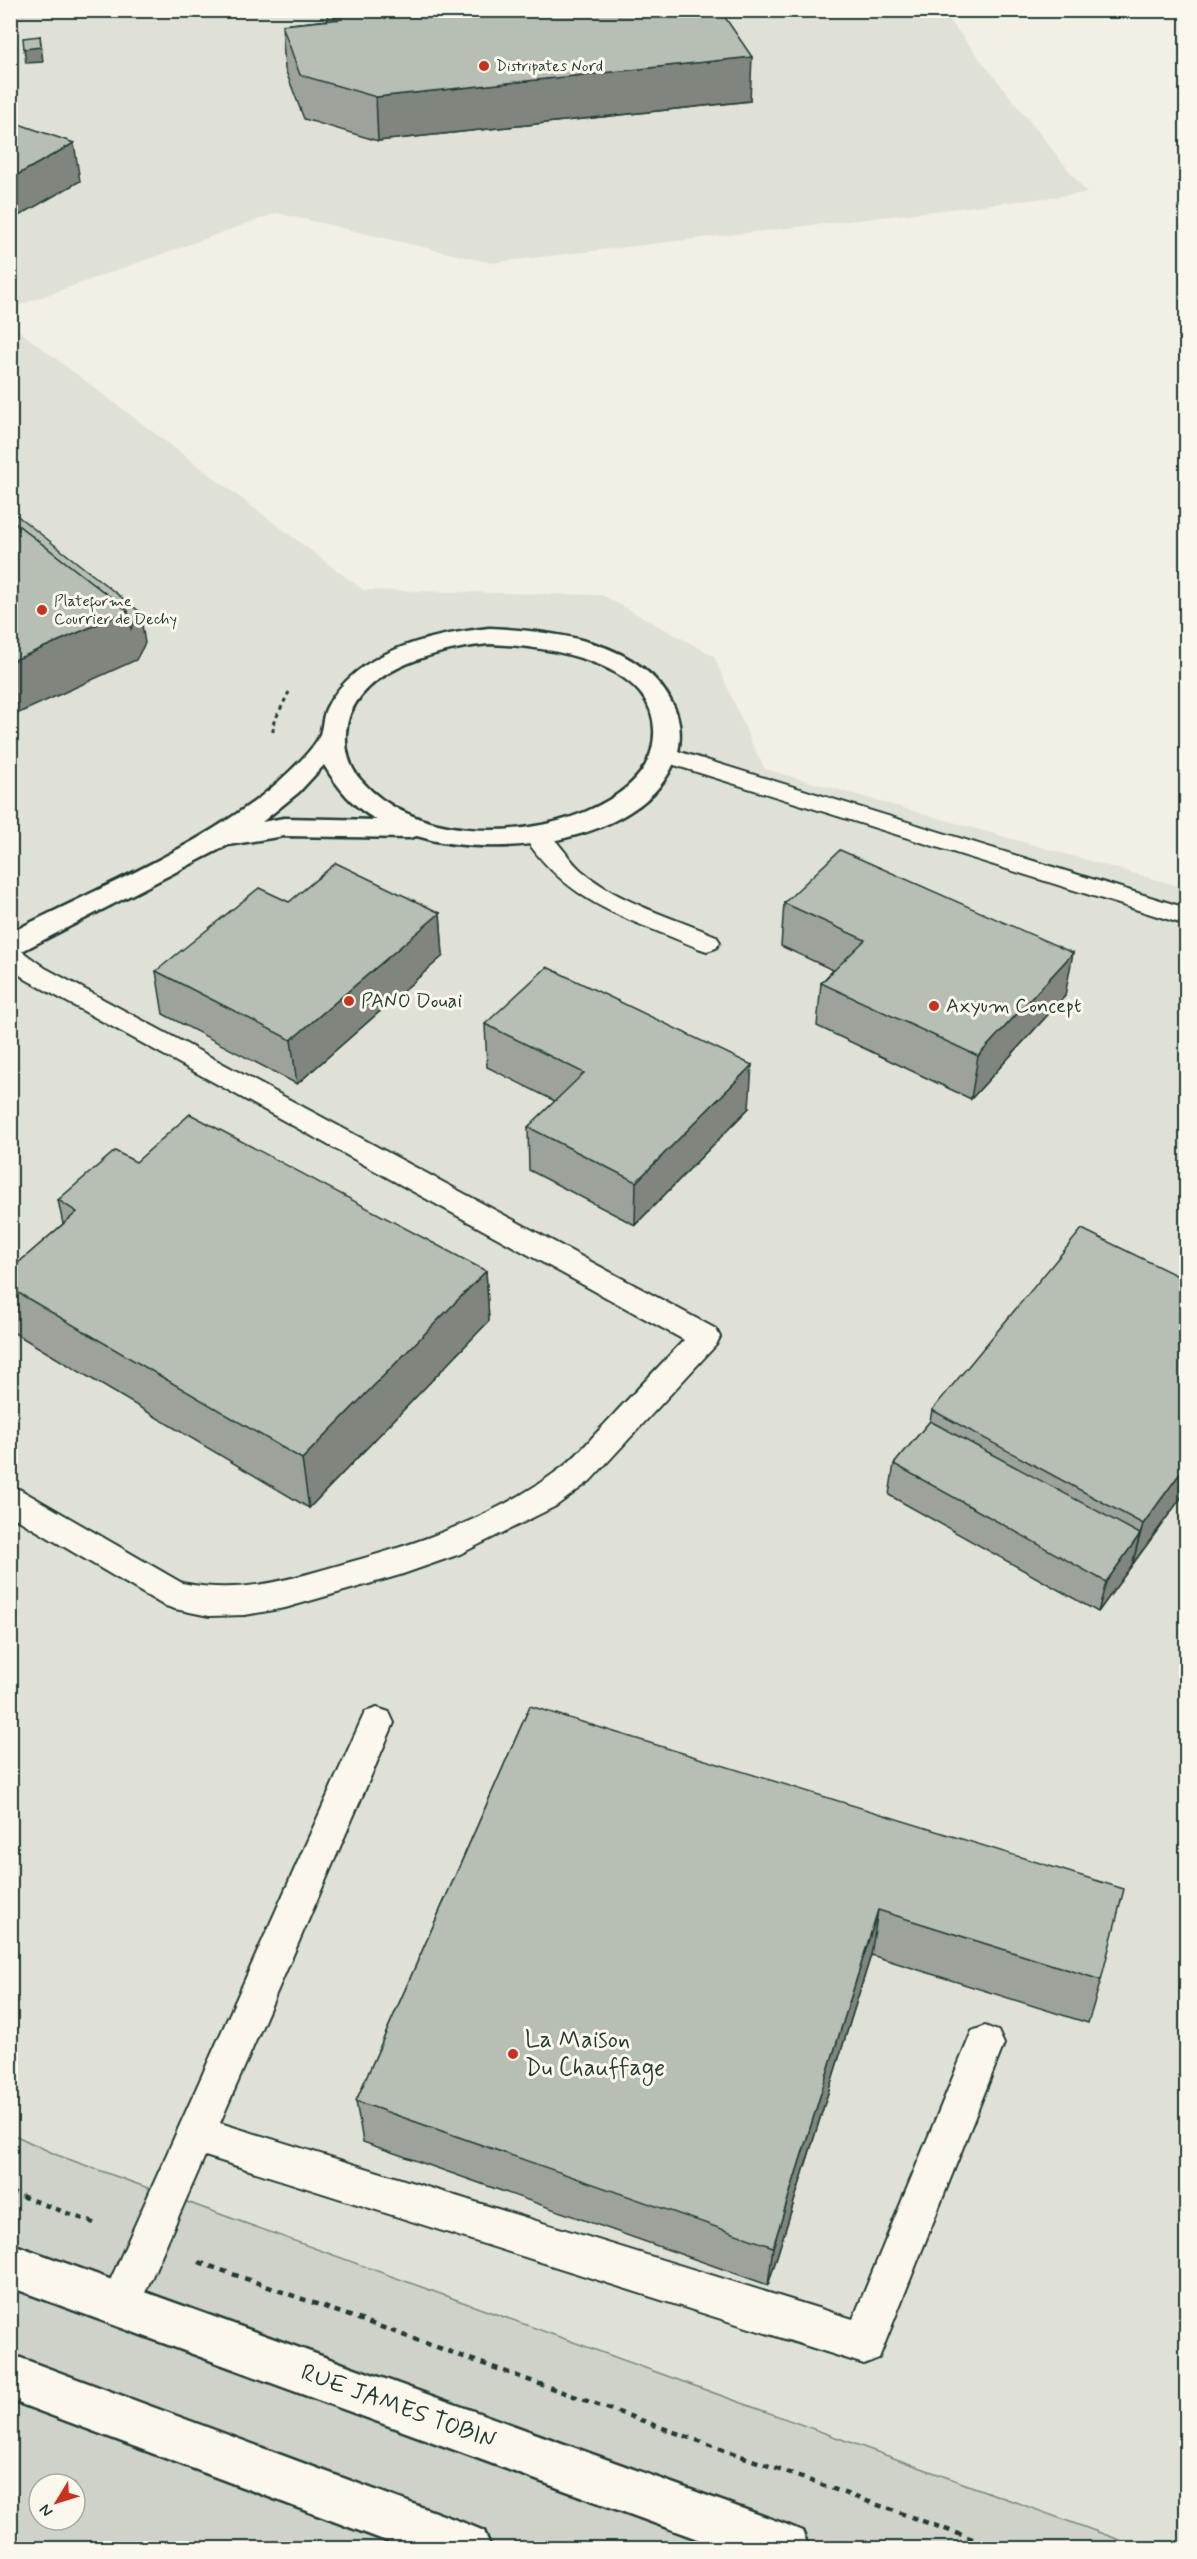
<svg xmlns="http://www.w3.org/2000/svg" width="1197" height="2559" font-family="Mynerve,sans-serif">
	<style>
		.built { fill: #e0e1d6 }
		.green { fill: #cfd2c8; stroke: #77887e; stroke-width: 1.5; fill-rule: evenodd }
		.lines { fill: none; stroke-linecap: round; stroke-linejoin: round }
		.service-casing { stroke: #1f3d34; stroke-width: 4 }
		.minor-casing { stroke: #1f3d34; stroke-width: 5 }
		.path-far1 { stroke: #1f3d34; stroke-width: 3; stroke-dasharray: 4 4; stroke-linecap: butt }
		.path { stroke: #1f3d34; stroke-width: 4.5; stroke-dasharray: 6 6; stroke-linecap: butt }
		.service { fill: #fbf7ec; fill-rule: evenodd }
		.minor { fill: #fbf7ec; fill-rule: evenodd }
		.wall { fill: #9da39a; stroke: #1f3d34; stroke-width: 1.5 }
		.shaded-wall { fill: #80857d; stroke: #1f3d34; stroke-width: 1.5 }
		.building { fill: #b7beb3; stroke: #1f3d34; stroke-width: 1.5 }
		.poi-dot { fill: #c8321e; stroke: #fbf7ec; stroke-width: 2 }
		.labels { text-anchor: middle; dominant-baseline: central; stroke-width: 6; stroke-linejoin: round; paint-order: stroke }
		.far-poi-label { font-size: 16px; fill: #1f3d34; stroke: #fbf7ec; text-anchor: start }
		.poi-label { font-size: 20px; fill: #1f3d34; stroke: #fbf7ec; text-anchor: start }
		.near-poi-label { font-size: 24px; fill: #1f3d34; stroke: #fbf7ec; text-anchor: start }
		.near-street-label { font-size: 24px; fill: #1f3d34; stroke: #fbf7ec }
	</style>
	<rect width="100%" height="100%" fill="#f2f0e5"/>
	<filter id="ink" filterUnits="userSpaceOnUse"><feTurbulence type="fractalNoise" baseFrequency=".0167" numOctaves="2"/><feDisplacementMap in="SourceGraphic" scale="12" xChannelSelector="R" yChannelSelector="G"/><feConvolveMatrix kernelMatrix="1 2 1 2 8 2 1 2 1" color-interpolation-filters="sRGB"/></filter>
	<g filter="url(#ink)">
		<g class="built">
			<path d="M11 11H942L1087 193 491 263 277 213 11 308Z"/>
			<path d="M10 324 363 590 602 595 714 656 752 744 765 769 1186 888V2548H1142L57 2155 11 2133Z"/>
		</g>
		<path class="green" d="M10 2133 57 2155 1142 2548H11ZM39 2484H75V2520H39Z"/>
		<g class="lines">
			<defs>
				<g id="service">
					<path d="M664 747 1186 908V925L655 759 652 754 655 749Z"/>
					<path d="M536 827C555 832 567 859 582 871 619 903 672 917 716 936L720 942 716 948 707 951 698 948C626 917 569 905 523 835L527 829Z"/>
					<path d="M10 946 19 949 45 968 716 1329 720 1337 716 1345 590 1481 556 1506 460 1554 400 1575 285 1608 245 1615 209 1616 175 1609 163 1605 10 1515V1486L21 1490 182 1583C241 1595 287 1580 343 1564 421 1543 501 1515 565 1465 579 1454 591 1438 603 1426 630 1397 657 1368 684 1340L27 980 10 968Z"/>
					<path d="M377 1708 389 1712 394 1723 220 2123 853 2319 972 2031 985 2026 998 2031 1004 2044 879 2358 864 2364 205 2156 133 2320 119 2326 105 2320 99 2306 105 2292 360 1723 365 1712Z"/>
				</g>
				<g id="minor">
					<path d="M489 628C553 631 642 640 673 705 681 720 682 742 676 758 643 845 493 860 417 836L409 838 284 836 228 845 20 952 10 954V933C92 891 180 856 255 801 272 789 310 755 319 737 323 728 322 716 327 707 358 650 430 635 489 628ZM489 644C547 646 672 663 652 749 644 781 613 800 585 812 517 840 412 840 360 779 349 767 345 749 346 733 351 670 438 649 489 644ZM324 765C338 788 353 807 377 820L284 818 262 822 299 792Z"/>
					<path d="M10 2243 785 2524 802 2531 809 2548H722L10 2287Z"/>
					<path d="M10 2354 467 2524 484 2531 491 2548H405L10 2400Z"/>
				</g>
			</defs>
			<use href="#service" class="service-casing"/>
			<use href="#minor" class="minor-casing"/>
			<path class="path-far1" d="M273 732V724L289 692"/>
			<g class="path">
				<path d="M10 2192 94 2223"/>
				<path d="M199 2262 998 2548"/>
			</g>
			<use href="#service" class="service"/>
			<use href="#minor" class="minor"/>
		</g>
		<g class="wall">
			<path d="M327 10H720L750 101 378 141 304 119 285 69 282 25 328 20Z"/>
			<path d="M784 903 1065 996 971 1099 817 1026 821 983 833 970 781 946Z"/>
			<path d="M440 913 443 956 297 1084 163 1014 156 971Z"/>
			<path d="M485 1024 749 1108 635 1225 529 1170 528 1127 555 1101 487 1067Z"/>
			<path d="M136 1162 486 1271 489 1321 309 1508 11 1331 10 1270 63 1224 58 1200Z"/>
			<path d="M932 1410 1186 1491 1098 1612 889 1495 894 1464 930 1421Z"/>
			<path d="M530 1706 1101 1980 1088 2023 871 1955 768 2285 363 2142 356 2101Z"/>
		</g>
		<g class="shaded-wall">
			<path d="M40 36 43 62 26 63 24 49Z"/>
			<path d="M752 57 750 101 378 141 376 97Z"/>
			<path d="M74 143 80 181 10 221V179Z"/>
			<path d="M128 611 140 612 145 643 136 660 10 717V662Z"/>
			<path d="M440 913 443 956 297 1084 291 1040Z"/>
			<path d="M1073 953 1065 996 971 1099 978 1056Z"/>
			<path d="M752 1065 749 1108 635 1225 636 1182Z"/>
			<path d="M486 1271 489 1321 309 1508 302 1459Z"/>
			<path d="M1186 1465V1491L1132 1565 1143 1524Z"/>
			<path d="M1140 1534 1132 1565 1098 1612 1106 1582Z"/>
			<path d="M10 1634 17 1655 10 1661Z"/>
			<path d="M878 1910 871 1955 768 2285 773 2247Z"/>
		</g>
		<g class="building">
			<path d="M339 10H720L752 57 376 97 300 75 282 25 342 19Z"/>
			<path d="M40 36 41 47 24 49 23 38Z"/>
			<path d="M13 122 74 143 10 179V124Z"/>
			<path d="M10 510 140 612 131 629 128 611 10 519Z"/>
			<path d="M10 519 128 611 10 662Z"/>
			<path d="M840 850 1073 953 978 1056 821 983 865 940 784 903Z"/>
			<path d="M336 863 440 913 291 1040 156 971 259 888 289 902Z"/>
			<path d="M547 967 752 1065 636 1182 528 1127 584 1073 485 1024Z"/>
			<path d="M190 1114 486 1271 302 1459 10 1288V1270L77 1212 58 1200 115 1151 136 1162Z"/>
			<path d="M1082 1229 1186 1280V1465L1143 1524 932 1410Z"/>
			<path d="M930 1421 1140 1534 1106 1582 894 1464Z"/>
			<path d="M530 1706 1124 1889 1101 1980 878 1910 773 2247 356 2101Z"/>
		</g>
	</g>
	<g class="poi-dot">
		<circle cx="484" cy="66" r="6"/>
		<circle cx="42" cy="610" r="6"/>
		<circle cx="349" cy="1001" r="6"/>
		<circle cx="934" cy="1006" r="6"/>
		<circle cx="513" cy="2054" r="6"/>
	</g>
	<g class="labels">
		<g class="far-poi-label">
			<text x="496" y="66">Distripates Nord</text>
			<text x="54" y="601">Plateforme<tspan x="54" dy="18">Courrier de Dechy</tspan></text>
		</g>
		<g class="poi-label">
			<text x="361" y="1001">PANO Douai</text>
			<text x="946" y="1006">Axyum Concept</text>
		</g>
		<g class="near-poi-label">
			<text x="525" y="2040">La Maison<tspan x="525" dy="28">Du Chauffage</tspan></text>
		</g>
		<g class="near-street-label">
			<text transform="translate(398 2407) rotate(20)">RUE JAMES TOBIN</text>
		</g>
	</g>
	<rect width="1197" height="2559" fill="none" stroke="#fbf7ec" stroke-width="36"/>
	<rect x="18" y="18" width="1161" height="2523" fill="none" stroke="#1f3d34" stroke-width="2" filter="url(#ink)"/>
	<g transform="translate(57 2502) rotate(232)"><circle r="28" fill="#fbf7ec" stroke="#a3ada2" stroke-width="1.5"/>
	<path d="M0-4.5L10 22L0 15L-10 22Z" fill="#c8321e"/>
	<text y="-9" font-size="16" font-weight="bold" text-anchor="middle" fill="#1f3d34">N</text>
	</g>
</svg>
